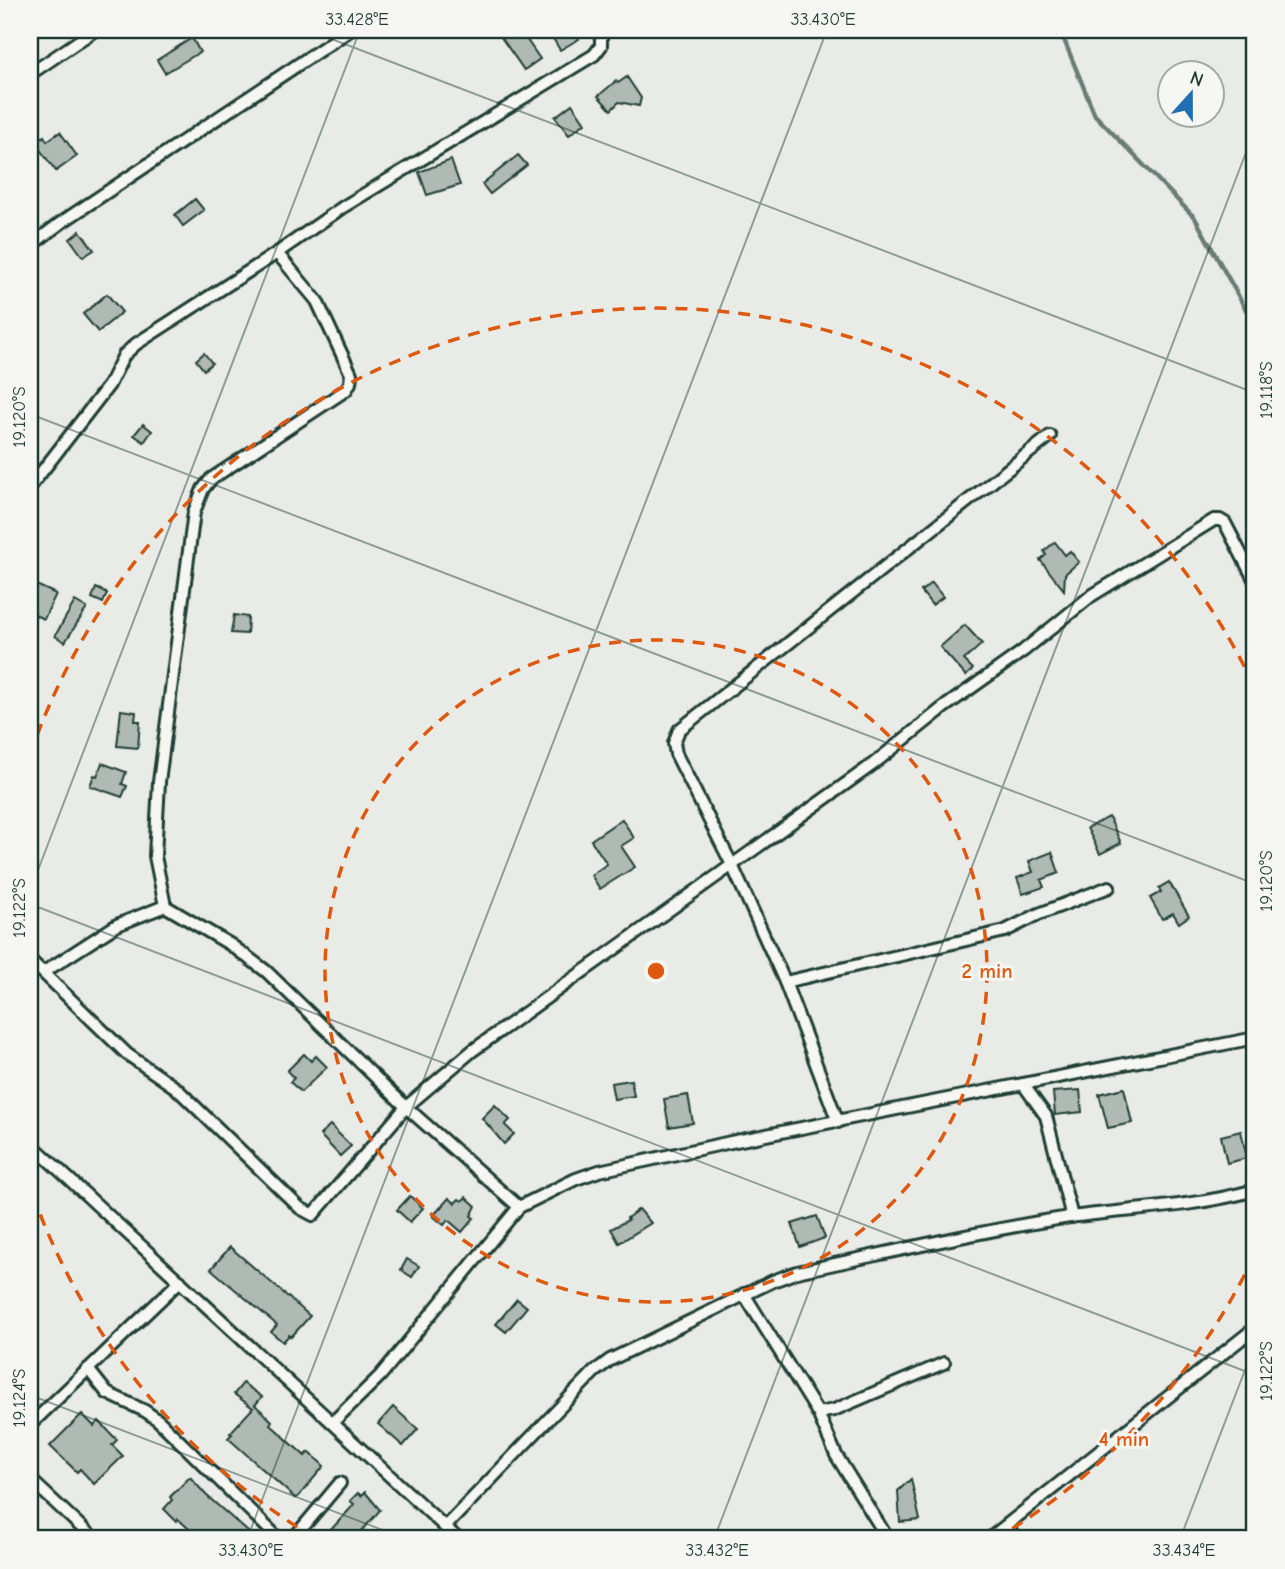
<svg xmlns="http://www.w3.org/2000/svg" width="1285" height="1569" font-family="'Comic Neue',sans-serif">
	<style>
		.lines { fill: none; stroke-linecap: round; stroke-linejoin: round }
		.stream { stroke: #687c75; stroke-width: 4.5 }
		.building { fill: #b0bab5; stroke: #1f3d34; stroke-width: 2 }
		.minor-casing { stroke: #1f3d34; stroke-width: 16 }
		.minor { stroke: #f6f6f2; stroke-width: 10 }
		.ticks { fill: none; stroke: #1f3d34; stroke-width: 2; stroke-opacity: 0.45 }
		.ring { fill: none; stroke: #de580e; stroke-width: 3.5; stroke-dasharray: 12 9 }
		.centre { fill: #de580e; stroke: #f6f6f2; stroke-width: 3.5 }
		.ring-label { font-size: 21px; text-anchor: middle; font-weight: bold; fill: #de580e; stroke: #f6f6f2; stroke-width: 6; stroke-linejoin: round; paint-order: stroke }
		.neatline { fill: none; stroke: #1f3d34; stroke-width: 2.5 }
		.ticks-label { font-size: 18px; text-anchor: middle; fill: #1f3d34 }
	</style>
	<rect width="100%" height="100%" fill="#e9ebe7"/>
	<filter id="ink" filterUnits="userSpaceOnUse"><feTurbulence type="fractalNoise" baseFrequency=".0143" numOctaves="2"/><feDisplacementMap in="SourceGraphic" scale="14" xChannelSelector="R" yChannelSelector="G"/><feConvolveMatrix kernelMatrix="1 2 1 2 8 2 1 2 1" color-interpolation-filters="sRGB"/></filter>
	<g filter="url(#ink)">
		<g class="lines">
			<path class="stream" d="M1060 30 1095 115 1195 218 1255 326"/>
		</g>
		<g class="building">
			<path d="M496 30H520L540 59 524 70Z"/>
			<path d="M548 30H574L579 39 560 50Z"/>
			<path d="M192 38 200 52 165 73 157 60Z"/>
			<path d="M627 77 641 98 639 106 619 102 611 110 598 96 616 81 618 83Z"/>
			<path d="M572 104 585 123 569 135 555 117Z"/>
			<path d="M60 132 77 156 56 171 35 143 44 136 47 141Z"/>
			<path d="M518 155 527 165 490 194 482 184Z"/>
			<path d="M451 160 460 185 427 195 419 172Z"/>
			<path d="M195 199 204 210 183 226 175 215Z"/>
			<path d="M80 231 94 250 83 257 70 239Z"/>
			<path d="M107 294 122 312 98 332 83 314Z"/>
			<path d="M204 353 212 363 204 370 196 360Z"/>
			<path d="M143 424 152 431 144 442 134 435Z"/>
			<path d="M1055 542 1065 555 1070 551 1079 562 1065 574 1064 590 1040 560 1046 555 1044 551Z"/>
			<path d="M932 583 943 597 932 605 921 591Z"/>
			<path d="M34 584 56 594 44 619 30 613V593Z"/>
			<path d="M96 588 107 593 103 603 92 598Z"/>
			<path d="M75 601 87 608 65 642 55 636Z"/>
			<path d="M234 615 248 617 247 634 231 633Z"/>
			<path d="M965 625 982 644 964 660 973 669 966 676 940 647Z"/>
			<path d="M121 710 136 712 135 721H140L138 748 117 746Z"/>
			<path d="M102 763 126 772 122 784 127 786 122 797 90 786 94 775 97 776Z"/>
			<path d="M1109 817 1121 843 1100 854 1087 828Z"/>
			<path d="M622 819 634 838 621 846 635 867 600 889 591 875 607 864 591 840Z"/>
			<path d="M1052 852 1059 873 1041 880 1044 887 1023 894 1017 878 1033 872 1029 861Z"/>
			<path d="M1169 882 1189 916 1179 923 1173 913 1162 919 1150 898 1161 892 1159 888Z"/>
			<path d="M304 1054 311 1061 316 1056 327 1067 301 1092 290 1082 294 1078 287 1071Z"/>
			<path d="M631 1080 634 1096 614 1099 611 1083Z"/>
			<path d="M1124 1088 1132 1123 1108 1128 1099 1094Z"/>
			<path d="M1080 1090 1082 1112 1055 1115 1053 1092Z"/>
			<path d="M688 1095 693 1123 669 1127 664 1099Z"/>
			<path d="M495 1105 510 1120 505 1125 514 1134 504 1144 482 1118Z"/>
			<path d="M330 1125 351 1146 340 1156 320 1135Z"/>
			<path d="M1241 1131 1247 1158 1227 1163 1221 1136Z"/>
			<path d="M410 1196 423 1208 410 1222 397 1210Z"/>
			<path d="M466 1197 476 1206 471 1216 474 1218 462 1232 448 1220 444 1225 433 1216 449 1198 455 1203 459 1199 462 1201Z"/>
			<path d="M639 1209 651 1223 619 1243 611 1229 628 1220 627 1218Z"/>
			<path d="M817 1216 825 1238 800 1247 792 1224Z"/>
			<path d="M230 1247 310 1316 291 1337 289 1335 283 1342 271 1332 277 1325 211 1269Z"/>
			<path d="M407 1259 419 1266 412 1277 401 1270Z"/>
			<path d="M517 1299 527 1307 506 1332 496 1324Z"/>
			<path d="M243 1383 262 1397 255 1405 272 1421 270 1424 305 1456 309 1452 324 1466 298 1497 295 1498 228 1438 232 1434 230 1433 253 1408 234 1394Z"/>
			<path d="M393 1407 418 1429 403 1446 378 1424Z"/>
			<path d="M82 1414 94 1426 99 1421 117 1440 112 1445 123 1456 94 1484 80 1469 77 1472 50 1446Z"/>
			<path d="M190 1477 206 1495 256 1539H200L178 1519 176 1521 164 1509 172 1500 170 1497Z"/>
			<path d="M911 1479 920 1520 900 1522 898 1491Z"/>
			<path d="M365 1492 380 1510 355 1539H335L328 1533 350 1509 354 1504 350 1501 358 1493 361 1496Z"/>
		</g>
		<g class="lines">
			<defs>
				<g id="minor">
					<path d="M30 74 95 30"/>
					<path d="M30 246 62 222 350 30"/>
					<path d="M277 253 317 301 351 374 350 383 346 390 211 479 203 489 194 512 159 782 155 856 165 906 231 945 266 971 406 1107 519 1207"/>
					<path d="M30 487 109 385 124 355 136 344 277 253 343 207 594 55 601 46V37L596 30"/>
					<path d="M30 960 127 1054 176 1088 300 1208 313 1215 406 1107 472 1051 872 765 943 708 1023 651 1091 596 1214 520H1220L1225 523 1255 581"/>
					<path d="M44 972 117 925 165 906"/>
					<path d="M785 982 1005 931 1039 914 1109 887"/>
					<path d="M1023 1084 1046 1116 1072 1217"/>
					<path d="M838 1122 785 982 732 865 676 754 674 743 679 730 1050 436"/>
					<path d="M30 1143 458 1539"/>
					<path d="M744 1294 818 1413 834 1410 944 1363"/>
					<path d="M88 1369 107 1393 145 1411 158 1420 279 1539"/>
					<path d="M818 1413 836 1455 888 1539"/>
					<path d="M333 1422 380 1376 519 1207 576 1179 599 1171 731 1142 1255 1038"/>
					<path d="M30 1425 180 1281"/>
					<path d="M30 1479 94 1539"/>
					<path d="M445 1527 594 1372 610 1360 773 1281 797 1272C888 1253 978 1231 1070 1217 1132 1209 1195 1207 1255 1190"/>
					<path d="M1008 1527 1015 1539"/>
					<path d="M293 1539 340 1483"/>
					<path d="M989 1539 1255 1328"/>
				</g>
			</defs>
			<use href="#minor" class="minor-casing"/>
			<use href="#minor" class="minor"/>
		</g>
	</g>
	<path class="ticks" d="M308 30 1255 393M30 414 1255 884M30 891 360 30M30 904 1255 1375M30 1395 406 1539M247 1539 827 30M714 1539 1255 129M1180 1539 1255 1344"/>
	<g class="ring">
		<circle cx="656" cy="971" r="331"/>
		<path d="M1254 1256A662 662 0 0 1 997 1538M315 1538A662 662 0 0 1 30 1187M30 755A662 662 0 0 1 1254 686"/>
	</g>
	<circle cx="656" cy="971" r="10" class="centre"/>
	<g class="ring-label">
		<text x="987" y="978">2 min</text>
		<text x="1124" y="1446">4 min</text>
	</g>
	<rect width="1285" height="1569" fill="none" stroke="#f6f6f2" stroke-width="77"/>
	<g transform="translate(1191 94) rotate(21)"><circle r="33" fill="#f6f6f2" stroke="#a0aca6" stroke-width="2"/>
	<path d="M0-5L12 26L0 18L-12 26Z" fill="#1f6fb2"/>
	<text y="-10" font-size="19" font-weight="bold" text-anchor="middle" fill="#1f3d34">N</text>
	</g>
	<rect x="38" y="38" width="1208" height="1492" class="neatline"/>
	<g class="ticks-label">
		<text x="357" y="25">33.428°E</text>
		<text x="823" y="25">33.430°E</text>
		<text transform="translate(1266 390) rotate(-90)" y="6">19.118°S</text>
		<text transform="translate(19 417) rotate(-90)" y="6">19.120°S</text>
		<text transform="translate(1266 881) rotate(-90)" y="6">19.120°S</text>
		<text transform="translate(19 908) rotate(-90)" y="6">19.122°S</text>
		<text transform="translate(1266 1371) rotate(-90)" y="6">19.122°S</text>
		<text transform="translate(19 1398) rotate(-90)" y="6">19.124°S</text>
		<text x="251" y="1556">33.430°E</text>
		<text x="717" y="1556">33.432°E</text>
		<text x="1184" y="1556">33.434°E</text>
	</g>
</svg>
